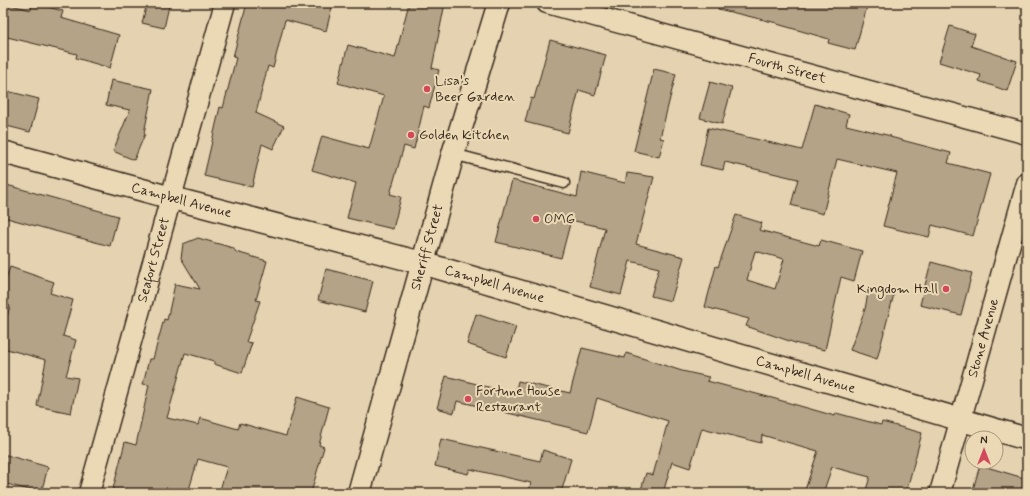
<svg xmlns="http://www.w3.org/2000/svg" width="1030" height="496" font-family="Mynerve,sans-serif">
	<style>
		.building { fill: #b5a387; stroke: #3b2a1e; fill-rule: evenodd }
		.lines { fill: none; stroke-linecap: round; stroke-linejoin: round }
		.service-casing { stroke: #3b2a1e; stroke-width: 13 }
		.minor-casing { stroke: #3b2a1e; stroke-width: 23 }
		.tertiary-casing { stroke: #3b2a1e; stroke-width: 25 }
		.secondary-casing { stroke: #3b2a1e; stroke-width: 25 }
		.service { stroke: #ebd9b6; stroke-width: 10 }
		.minor { stroke: #ebd9b6; stroke-width: 20 }
		.tertiary { stroke: #ebd9b6; stroke-width: 22 }
		.secondary { stroke: #ebd9b6; stroke-width: 22 }
		.poi-dot { fill: #d1495b; stroke: #ebd9b6; stroke-width: 1.5 }
		.labels { text-anchor: middle; dominant-baseline: central; stroke-width: 4; stroke-linejoin: round; paint-order: stroke }
		.street-label { font-size: 14px; fill: #3b2a1e; stroke: #ebd9b6 }
		.poi-label { font-size: 14px; fill: #3b2a1e; stroke: #ebd9b6; text-anchor: start }
	</style>
	<rect width="100%" height="100%" fill="#e4d2b0"/>
	<filter id="ink" filterUnits="userSpaceOnUse"><feTurbulence type="fractalNoise" baseFrequency=".025" numOctaves="2"/><feDisplacementMap in="SourceGraphic" scale="8" xChannelSelector="R" yChannelSelector="G"/><feConvolveMatrix kernelMatrix="1 2 1 2 8 2 1 2 1" color-interpolation-filters="sRGB"/></filter>
	<g filter="url(#ink)">
		<g class="building">
			<path d="M3 3 31 10 32 3 63 11 61 18 119 35 110 68 76 58 77 54 3 36Z"/>
			<path d="M147 3H157L169 6 164 28 142 23Z"/>
			<path d="M247 3H333L326 31 285 20 273 68 268 66 256 113 284 126 273 149 262 144 252 187 204 176 220 107 223 108 236 58 233 57Z"/>
			<path d="M409 3H445L432 68 439 70 429 108 424 106 414 149 404 146 390 194 401 197 393 229 347 218 356 183 312 170 322 136 369 149 384 96 338 83 348 45 395 58Z"/>
			<path d="M719 3H868L855 50 828 43 829 39 777 24V23L718 9Z"/>
			<path d="M950 26 975 34 971 46 1017 61 1007 91 979 81 981 75 939 62Z"/>
			<path d="M550 40 606 55 595 95 579 90 568 133 525 122 531 98 534 99Z"/>
			<path d="M654 69 676 74 660 138 664 139 659 157 634 151Z"/>
			<path d="M111 80 153 89 144 133 145 134 134 160 113 151 130 110 106 105Z"/>
			<path d="M710 82 732 88 722 124 700 118Z"/>
			<path d="M3 90 39 99 30 132 3 125Z"/>
			<path d="M815 104 849 114 846 125 891 136 890 137 951 153 948 163 990 174 973 236 932 225 929 237 883 226 897 173 837 159 823 214 791 205 798 179 725 162 723 170 700 165 708 128 802 150Z"/>
			<path d="M581 172 625 183 627 173 654 177 636 244 684 257 671 301 651 296 659 268 630 261 621 295 590 287 605 228 571 220 561 258 496 242 512 180 577 197Z"/>
			<path d="M3 184 118 216 110 246 3 217Z"/>
			<path d="M736 215 762 223 759 230 819 246 821 240 862 251 854 281 841 277 825 350 798 344 746 326 749 319 705 307 716 266 718 267ZM755 251 784 259 775 289 747 280Z"/>
			<path d="M198 238 233 248 236 252 267 261 256 300 260 301 246 342 252 343 242 373 214 364V361L185 353 167 418 198 425 200 418 238 429 240 423 286 436 297 397 329 407 319 445 324 447 311 493H219L227 467 198 459 188 493H112L125 442 136 445 149 385 143 384 149 359H153L164 319 167 320 175 284 200 289 181 258 183 244Z"/>
			<path d="M931 262 972 273 961 315 920 305Z"/>
			<path d="M10 267 54 282 50 293 73 300 63 336 76 340 66 376 78 378 71 413 37 406 46 360 3 348V332L10 306 3 303V287Z"/>
			<path d="M326 269 373 281 365 312 318 300Z"/>
			<path d="M869 288 894 294 877 359 850 350 865 309Z"/>
			<path d="M476 314 516 327 506 357 467 344Z"/>
			<path d="M582 348 625 358 626 353 682 371 709 377 707 381 772 398 835 416 836 413 881 425 882 422 922 433 906 493H865L870 477 832 467 823 493H804L818 451 762 435 761 443 702 428 690 468 672 462 663 493H640L646 473 653 475 668 421 597 398 588 432 457 401 454 413 437 408 446 376 515 394 518 381 570 393Z"/>
			<path d="M441 439 540 461 543 450 571 459 561 493H528L531 483 470 469 468 474 435 466Z"/>
			<path d="M3 454 48 467 41 493 3 483Z"/>
			<path d="M980 465 1027 479 1023 493H972Z"/>
		</g>
		<g class="lines">
			<defs>
				<path id="service" d="M453 154 564 183"/>
				<g id="minor">
					<path id="s1" d="M547 3 1027 134"/>
					<path id="s2" d="M89 493 225 3"/>
					<path id="s3" d="M940 493 1027 183"/>
				</g>
				<g id="tertiary">
					<path id="s4" d="M3 152 172 198 422 263 1027 439"/>
				</g>
				<g id="secondary">
					<path id="s5" d="M359 493 453 154 499 3"/>
				</g>
			</defs>
			<use href="#service" class="service-casing"/>
			<use href="#minor" class="minor-casing"/>
			<use href="#tertiary" class="tertiary-casing"/>
			<use href="#secondary" class="secondary-casing"/>
			<use href="#service" class="service"/>
			<use href="#minor" class="minor"/>
			<use href="#tertiary" class="tertiary"/>
			<use href="#secondary" class="secondary"/>
		</g>
	</g>
	<g class="poi-dot">
		<circle cx="427" cy="89" r="4"/>
		<circle cx="411" cy="135" r="4"/>
		<circle cx="536" cy="219" r="4"/>
		<circle cx="946" cy="289" r="4"/>
		<circle cx="468" cy="399" r="4"/>
	</g>
	<g class="labels">
		<g class="street-label">
			<text stroke="none"><textPath href="#s1" startOffset="249">Fourth Street</textPath></text>
			<text stroke="none"><textPath href="#s4" startOffset="185">Campbell Avenue</textPath></text>
			<text stroke="none"><textPath href="#s5" startOffset="255">Sheriff Street</textPath></text>
			<text stroke="none"><textPath href="#s2" startOffset="242">Seafort Street</textPath></text>
			<text stroke="none"><textPath href="#s4" startOffset="509">Campbell Avenue</textPath></text>
			<text stroke="none"><textPath href="#s3" startOffset="161">Stone Avenue</textPath></text>
			<text stroke="none"><textPath href="#s4" startOffset="833">Campbell Avenue</textPath></text>
		</g>
		<g class="poi-label">
			<text x="435" y="81">Lisa's<tspan x="435" dy="16">Beer Garden</tspan></text>
			<text x="419" y="135">Golden Kitchen</text>
			<text x="544" y="219">OMG</text>
			<text x="938" y="289" text-anchor="end">Kingdom Hall</text>
			<text x="476" y="391">Fortune House<tspan x="476" dy="16">Restaurant</tspan></text>
		</g>
	</g>
	<rect width="1030" height="496" fill="none" stroke="#ebd9b6" stroke-width="16"/>
	<rect x="8" y="8" width="1014" height="480" fill="none" stroke="#3b2a1e" stroke-width="1.5" filter="url(#ink)"/>
	<g transform="translate(984 450)"><circle r="19" fill="#ebd9b6" stroke="#a59379"/>
	<path d="M0-3L7 15L0 10L-7 15Z" fill="#d1495b"/>
	<text y="-6" font-size="11" font-weight="bold" text-anchor="middle" fill="#3b2a1e">N</text>
	</g>
</svg>
